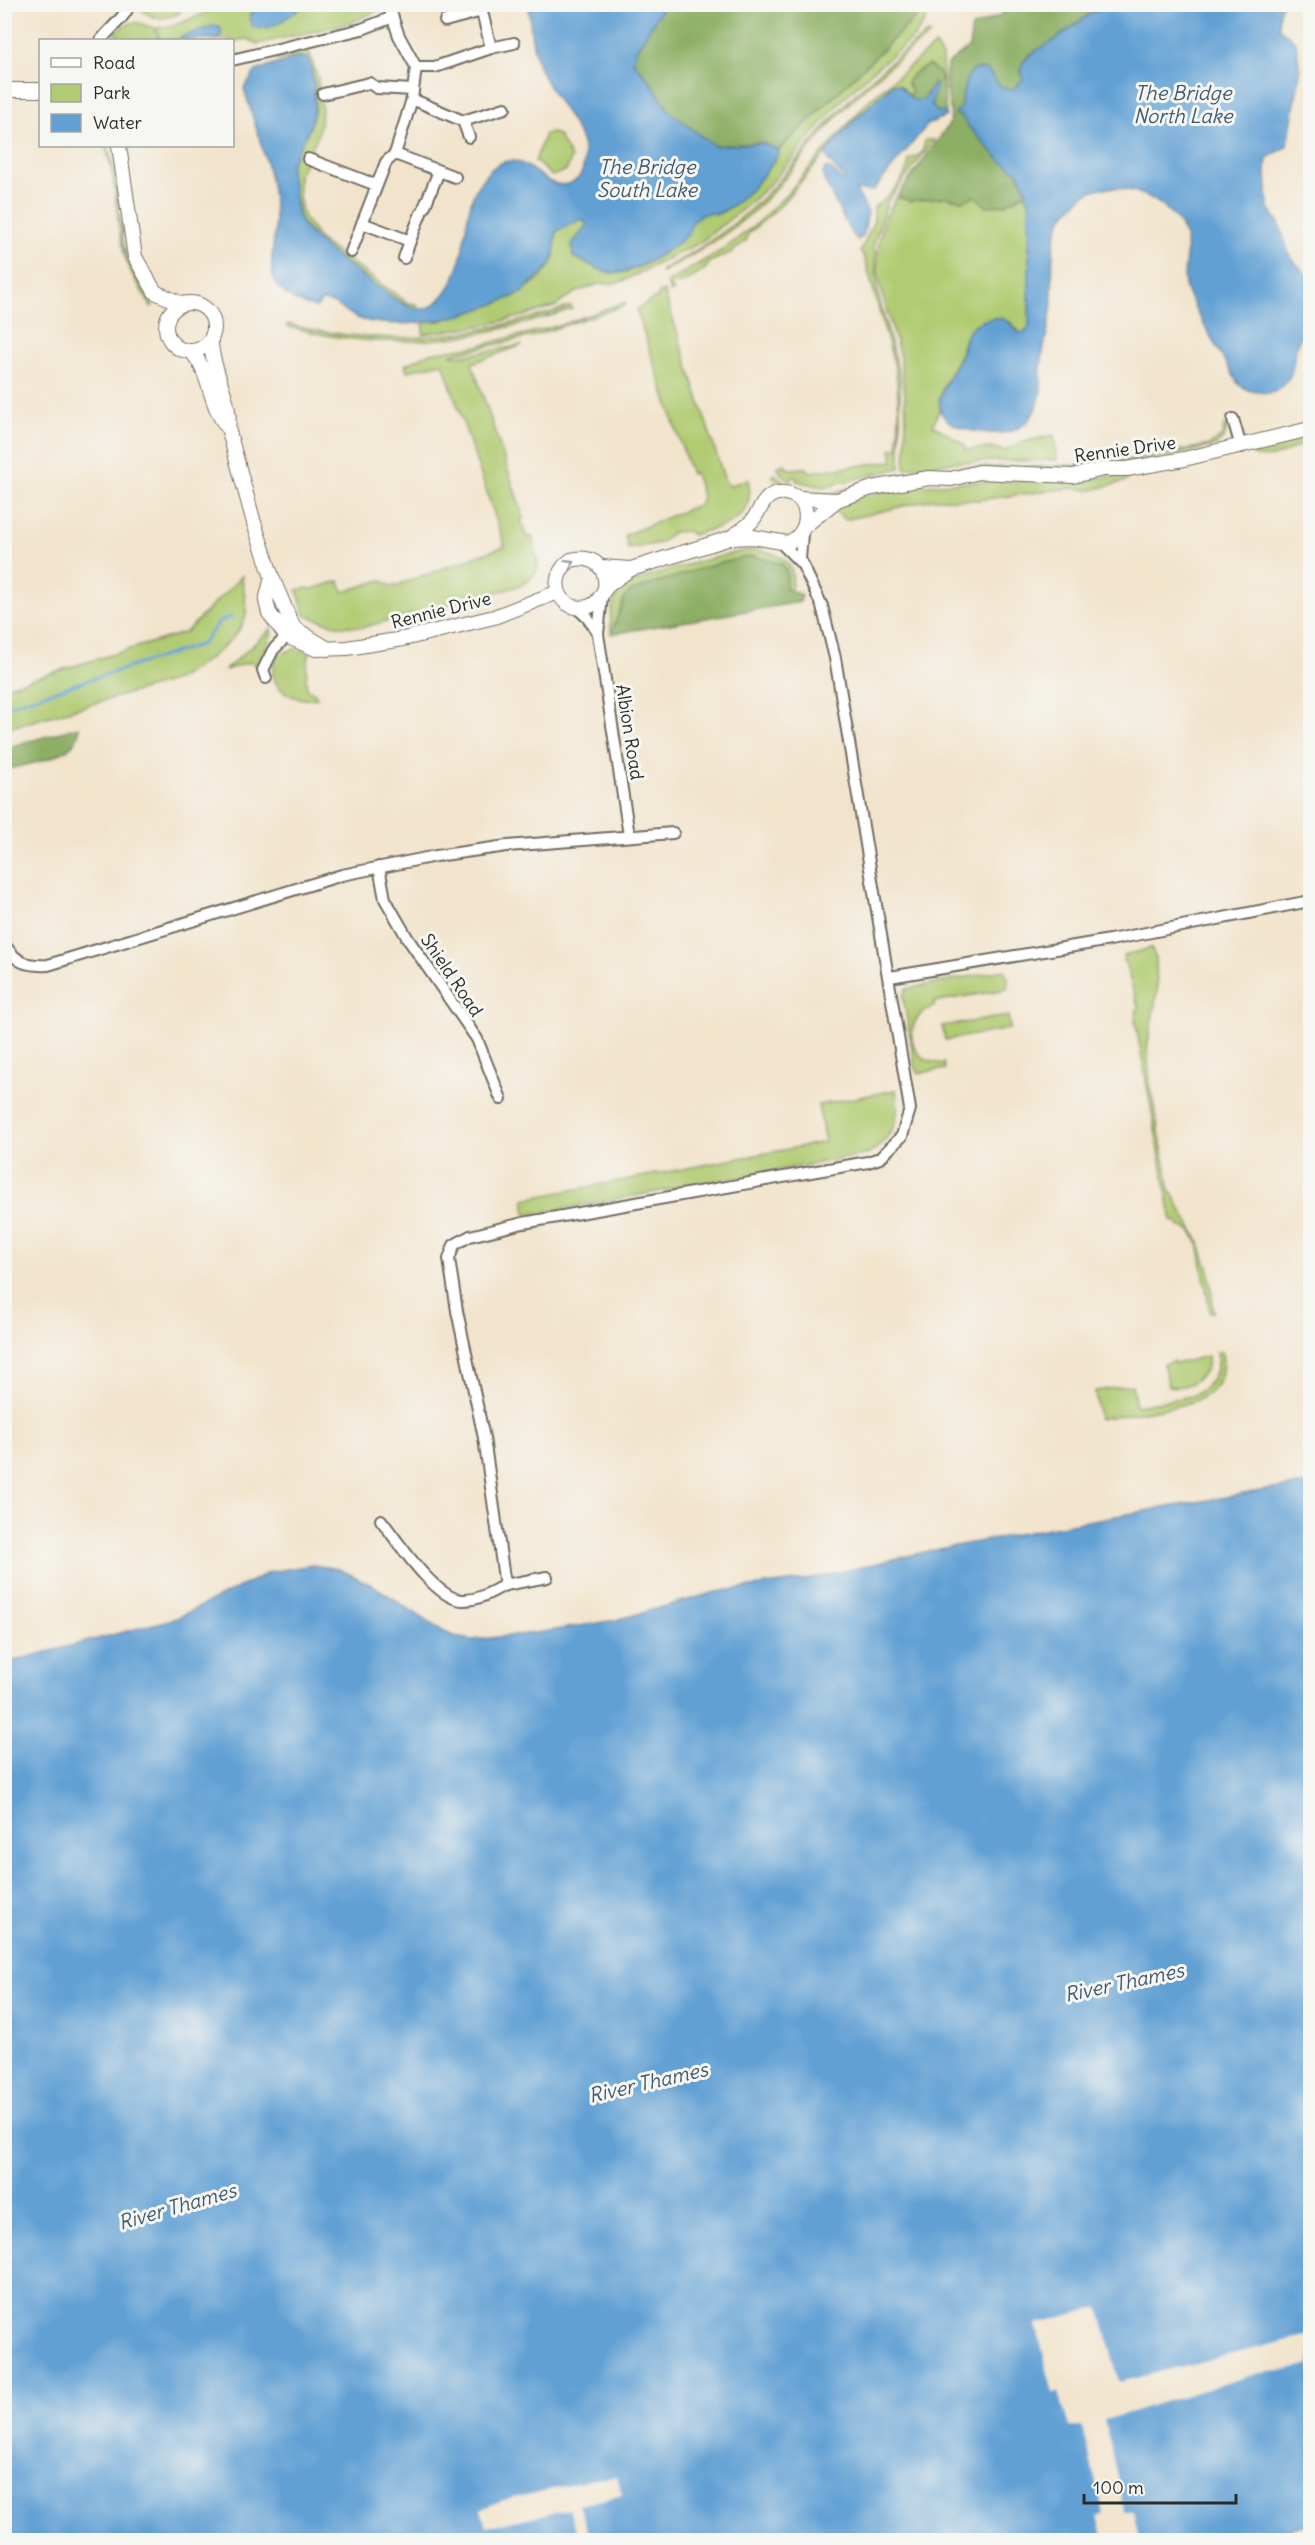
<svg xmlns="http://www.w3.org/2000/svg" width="1315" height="2545" font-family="Delius,sans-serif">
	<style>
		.green { fill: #b0cb71; stroke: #6e7b4e; stroke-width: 1.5 }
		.forest { fill: #8caf63; stroke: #5c6d47; stroke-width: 1.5 }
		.water { fill: #62a0d4; stroke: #466680; stroke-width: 1.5 }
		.pier { fill: #f2e4cc }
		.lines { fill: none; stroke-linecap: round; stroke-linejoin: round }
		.stream { stroke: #62a0d4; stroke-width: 3 }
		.minor-casing { stroke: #716c63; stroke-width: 14 }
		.tertiary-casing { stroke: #716c63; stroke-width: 16 }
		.minor { stroke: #fff; stroke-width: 10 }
		.tertiary { stroke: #fff; stroke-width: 14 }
		.oneway { stroke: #a0a0a0 }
		.labels { text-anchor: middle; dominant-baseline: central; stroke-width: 6; stroke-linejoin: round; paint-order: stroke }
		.street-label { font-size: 18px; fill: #2b2b2b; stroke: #f6f6f2 }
		.water-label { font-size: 20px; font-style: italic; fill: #415a6f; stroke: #f6f6f2 }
	</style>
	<rect width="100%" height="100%" fill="#f6f6f2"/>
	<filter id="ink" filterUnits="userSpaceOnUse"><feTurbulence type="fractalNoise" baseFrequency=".0167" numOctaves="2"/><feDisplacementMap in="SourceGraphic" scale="12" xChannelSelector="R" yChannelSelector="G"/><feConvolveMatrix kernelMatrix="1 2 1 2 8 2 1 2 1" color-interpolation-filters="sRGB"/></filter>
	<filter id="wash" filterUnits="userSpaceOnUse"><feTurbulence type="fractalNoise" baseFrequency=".008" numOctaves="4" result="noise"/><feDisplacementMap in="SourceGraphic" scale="24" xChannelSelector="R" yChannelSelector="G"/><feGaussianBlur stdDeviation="1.35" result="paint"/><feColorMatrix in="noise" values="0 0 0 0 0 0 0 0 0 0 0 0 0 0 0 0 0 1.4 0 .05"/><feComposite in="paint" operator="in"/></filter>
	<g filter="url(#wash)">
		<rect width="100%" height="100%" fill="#f2e4cc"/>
		<g class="green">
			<path d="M137 5H168L169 8 173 7 172 5H176L180 13C162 21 150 20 137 5Z"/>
			<path d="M225 5H257L249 15 268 27 305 5H378L379 10 351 23 257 44C248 37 243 39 233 42L232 40H210L218 39 180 38V40H160L157 28 173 26Z"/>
			<path d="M921 5H927L926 20 914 37 870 73 838 104 774 180 748 205 699 243 625 280 617 283 598 284 574 293 556 306 523 316 485 325 423 334 424 321H441L526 288 542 277 555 248 557 231 578 220 582 219 587 225 572 245 573 257C586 262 600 272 613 273 636 275 672 248 689 234 689 220 704 209 717 214L721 213C744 197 763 177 779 154V150L918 15Z"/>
			<path d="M135 22 155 28 158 40H117L120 37 115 33 123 26Z"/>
			<path d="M928 33 930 35C895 60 862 88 834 120 808 149 785 182 756 209 728 235 696 254 662 272L661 270C694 253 725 233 752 208 783 180 807 146 835 115 863 84 895 57 928 33Z"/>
			<path d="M935 45 942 57 943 81H941V75C929 62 915 69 907 82L912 92 909 95 902 87 893 84 889 87 855 120 779 207 747 235V240L732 252 710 262C706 272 682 285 673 284L670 286 674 291 670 292 667 282 724 249 755 225 787 194 869 100Z"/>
			<path d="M308 48 318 79 322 110 318 135 299 175V195L303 216 320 240 408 303 417 304V310L391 297 318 242 300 220 290 173 292 160 310 127 316 106V88L309 59 298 56 277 60 275 54Z"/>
			<path d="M550 132 558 135 571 158 567 170 552 176 535 161 545 134Z"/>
			<path d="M925 140H934L888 201 874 243 878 294 900 378V468L823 487 796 481 797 478 793 476 791 481 782 475 777 467 785 464 788 469 807 468 810 472 893 461 891 449 898 448 899 413 896 371 864 256 860 252 874 221V207C888 198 908 178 909 160 923 154 923 154 925 140Z"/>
			<path d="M105 146H107C120 181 117 220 127 257 133 276 147 287 153 305L151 307C142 290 130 275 125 257 115 221 118 181 105 146Z"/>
			<path d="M926 158 898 197H946L962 201 975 196 1004 205 1025 194 1030 204 1029 328 1024 333H1020L1010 322 996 318 983 321 972 327 965 338 960 355 943 387 939 400 940 409 933 425 965 445V450L994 448 1004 451 1024 442 1054 435 1057 460 956 462 905 468C907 432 907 393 900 358 892 319 870 277 880 237 887 205 906 183 926 158Z"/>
			<path d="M664 291 725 481 729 486 748 479C757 522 723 526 692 535L689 531 673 532 660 543 628 549 625 535 700 504 702 496 695 473 691 474 637 312V309L659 296V293Z"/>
			<path d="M625 302 626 305 533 336 450 355 460 356 523 345 472 363 524 518 521 519 526 537 532 536 538 562 537 570 529 581 519 586 364 627 339 626 306 616 297 590 306 588 312 589 339 581 343 592 381 580 392 587 505 546 443 363 407 371 405 365 430 353 477 346 561 325Z"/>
			<path d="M571 306 572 309C476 341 385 354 286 326L287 324C387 349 474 338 571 306Z"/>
			<path d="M1224 425 1228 427 1224 438 1215 446 1168 456 1093 467 943 471 909 476 820 497 786 488 772 476 775 474 788 486 809 493 828 494 891 476 924 470 966 467 1049 466 1110 463 1210 445 1223 435Z"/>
			<path d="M1310 436 1308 442C1286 449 1277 462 1254 456L1253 451Z"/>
			<path d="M1128 475 1127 481 1092 490 1071 488 978 500 933 499 845 520 835 511C827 516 819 529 811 531 839 474 1008 482 1064 480 1085 479 1106 477 1128 475Z"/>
			<path d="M749 550C774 550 801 560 790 591L786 589 787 572 782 564 671 580 631 591 622 604 611 634C610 618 610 602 621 590 633 577 727 554 749 550Z"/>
			<path d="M242 576C243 588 247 602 246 613 244 638 196 669 176 680L5 729V687L186 632Z"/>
			<path d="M271 629C273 641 260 653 257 666L250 662 225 670Z"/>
			<path d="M294 649 310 652C307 665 305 675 307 689L315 693 317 698C290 704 261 683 278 655Z"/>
			<path d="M1151 948 1156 959 1157 992 1147 1048 1150 1085 1170 1190 1199 1241 1209 1271 1214 1312H1210L1198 1242 1190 1230 1178 1226 1177 1221 1172 1222 1135 1020 1138 1006 1123 956Z"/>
			<path d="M1004 970 1008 978 1007 989 934 1002V1006C899 1019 908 1066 944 1063L945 1069 919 1073 915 1067 903 996 906 989Z"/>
			<path d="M1008 1016 1010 1029 945 1040 942 1026Z"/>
			<path d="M896 1090C901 1120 894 1136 869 1154L526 1215 524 1199 825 1142 818 1105Z"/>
			<path d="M1217 1352H1222C1229 1399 1190 1404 1155 1410 1136 1413 1118 1416 1099 1419L1095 1391 1132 1385 1136 1406 1192 1396C1209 1388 1220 1372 1217 1352Z"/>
			<path d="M1208 1356C1209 1376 1188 1390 1169 1386L1163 1364 1174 1361 1175 1364Z"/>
		</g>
		<g class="forest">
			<path d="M664 5H921L918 15 778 150 761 143 714 146 670 112 649 80 633 62V55Z"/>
			<path d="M1013 5H1110L1091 13 1053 41 1028 56 1023 62 1021 72 1023 79 1013 90 1001 87 987 70 980 69 965 86 964 96 959 111 1000 160 1018 173 1027 192 1004 205 986 206 975 196 962 201 946 197 910 201 897 197 950 123C954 105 940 83 948 64L969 47 972 27 1001 15 1004 9Z"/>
			<path d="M929 65 941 75V81H943L946 113C930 113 930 101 935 90L932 86 923 100 915 101 909 95 912 92 907 82C914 72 918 70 929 65Z"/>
			<path d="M753 556 782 564 787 572 786 589 802 595 800 602 611 634 625 597 631 591 718 563Z"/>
			<path d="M79 727C81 758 26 764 5 770V748Z"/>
		</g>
		<g class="water">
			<path d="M257 4H305V5C292 13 269 35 253 27L249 19Z"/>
			<path d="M529 5H664L636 50 633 61 649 80 670 112 714 146 762 143 778 150 779 154C763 176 743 204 717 214 704 210 689 220 689 234 671 249 632 278 607 272 595 269 585 261 573 257L572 244 587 225 582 219 557 231C553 242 557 254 551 264 544 276 529 281 524 292 474 314 418 332 363 320 348 316 336 300 322 301L317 307C304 307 281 295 275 282 267 265 276 241 275 222 275 177 256 131 244 88L256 71 298 57 309 59C315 88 319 110 305 138 301 146 295 154 292 162 288 171 293 179 294 189 295 198 296 211 300 220 308 239 370 282 390 295 405 306 422 317 438 301 476 265 455 210 485 176 522 132 541 199 573 182 578 179 582 175 583 168 592 136 555 103 543 75 532 53 530 29 529 5Z"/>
			<path d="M1110 5H1282L1279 12V28L1296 42 1300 73 1288 144 1285 148 1267 158 1266 172 1268 206 1280 225 1289 255 1309 278 1310 322 1297 344 1291 375 1283 386 1274 392 1267 393 1251 391 1239 385C1221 355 1203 325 1188 294 1176 269 1198 249 1177 220 1164 204 1144 192 1124 189 1106 186 1091 187 1078 201 1073 206 1067 210 1063 217 1047 243 1055 282 1051 311 1048 335 1039 358 1041 382 1042 399 1034 420 1018 428 1004 436 989 433 974 431 916 419 945 388 961 354 965 345 963 336 970 329 977 322 990 317 999 318 1010 319 1012 328 1020 333H1024L1029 327V199L1025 194 1027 191 1019 173 1000 160 967 125 962 116 956 115V111H959C964 97 962 77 975 69L987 70 1001 87 1013 90 1023 79 1021 67 1023 62 1035 51 1053 41 1091 13Z"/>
			<path d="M212 26 220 27 222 34 218 39 180 40 183 36Z"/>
			<path d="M934 83 936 86 931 105 938 112 946 113V116L928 124 873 191 856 190 868 212 863 236 858 240 851 233 824 180 823 174 825 168 832 170 842 180 845 179 829 161 826 153 855 119 893 84 899 85 912 99 919 101 925 98Z"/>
			<path d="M1310 1484V2524L1255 2540H5V1663L177 1618 270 1572 293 1568 312 1565 339 1569 374 1586 444 1632 459 1638 473 1640 543 1632 616 1620 716 1592 811 1579 924 1552 1065 1525 1266 1490Z"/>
		</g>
		<g class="pier">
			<path d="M1099 2307 1119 2382 1310 2335V2364L1289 2370 1259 2373 1104 2420 1125 2512H1133L1138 2533 1137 2540H1104L1098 2517 1104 2514 1082 2427H1069L1059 2392 1053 2393 1036 2324Z"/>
			<path d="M617 2477 622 2495 579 2505 591 2540H580L569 2509 486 2527 481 2509 501 2501 595 2479Z"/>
		</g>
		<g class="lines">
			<path class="stream" d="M4 707 202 644 220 621 232 617"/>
		</g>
	</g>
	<g filter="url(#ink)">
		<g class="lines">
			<defs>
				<g id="minor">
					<path d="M388 4 399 36 416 67H435L491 48 480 4"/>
					<path d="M445 21 482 11"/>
					<path d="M101 40C109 29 127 16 129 4"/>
					<path d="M491 48 514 43"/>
					<path d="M232 60 362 29 393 17"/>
					<path d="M416 67 412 99 463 121 505 108"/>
					<path d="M323 94 369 83 377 88 413 90"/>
					<path d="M412 99 395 154 455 177"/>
					<path d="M463 121 469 137"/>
					<path d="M308 159 376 185"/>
					<path d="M424 208 439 171"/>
					<path d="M362 223 410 241 421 213"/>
					<path d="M351 252 386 162 395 154"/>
					<path d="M404 258 410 241"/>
					<path d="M1233 419 1241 447"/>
					<path d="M781 543 802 564"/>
					<path d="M602 596 598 634 629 835"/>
					<path d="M575 606 588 618 598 633"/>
					<path d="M266 678 263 670 273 650 291 632"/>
					<path d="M379 867 385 899 408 939 477 1039 501 1099"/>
					<path d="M4 944C17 963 25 966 48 965L342 875 436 856 507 846 673 833"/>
					<path d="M890 977 1110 940 1310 901"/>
					<path d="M381 1520C397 1540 435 1599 462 1600 478 1601 491 1592 505 1585L484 1438 457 1311 449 1259 454 1245 470 1236 523 1223 868 1162 880 1158 902 1136 910 1109 835 658 822 606 800 559 802 533"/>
					<path d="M505 1585 547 1577"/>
				</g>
				<g id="tertiary">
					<path d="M4 90H40"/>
					<path d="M119 146 135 257 155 292 182 304"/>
					<circle cx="190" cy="327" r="24"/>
					<path d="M211 341C211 370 233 401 228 428"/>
					<path d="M191 351C211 373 209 406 228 428L254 523 272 577 290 620 294 628 328 649"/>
					<path d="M798 498 837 500"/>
					<path d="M806 525 837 500 872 488 929 478 951 479 979 472 1073 476 1104 469H1127L1184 459 1310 429"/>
					<path d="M601 567 631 569 730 538 753 537 787 543C811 535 814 497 785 493 764 491 762 509 752 521 746 528 737 533 730 538"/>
					<path d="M272 577 266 601 269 613 286 636 316 649 347 648 403 639 494 617 558 592"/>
					<path d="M605 589C608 567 592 554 571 560 544 579 561 616 590 606 599 603 600 596 605 589 611 581 623 575 631 569"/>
				</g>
			</defs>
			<use href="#minor" class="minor-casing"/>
			<use href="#tertiary" class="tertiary-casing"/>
			<use href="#minor" class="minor"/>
			<use href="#tertiary" class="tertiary"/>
		</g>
		<defs><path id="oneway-chevron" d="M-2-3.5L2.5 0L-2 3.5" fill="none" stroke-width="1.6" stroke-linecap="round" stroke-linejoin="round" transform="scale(1.5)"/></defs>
		<use class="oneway" href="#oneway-chevron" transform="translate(570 563) rotate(-32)"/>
	</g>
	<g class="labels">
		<g class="street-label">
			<text transform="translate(1125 449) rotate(-8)">Rennie Drive</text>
			<text transform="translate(441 610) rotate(-14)">Rennie Drive</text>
			<text transform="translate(630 732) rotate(81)">Albion Road</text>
			<text transform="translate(452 975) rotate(56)">Shield Road</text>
		</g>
		<g class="water-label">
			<text x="1183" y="92">The Bridge<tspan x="1183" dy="23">North Lake</tspan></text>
			<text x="647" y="166">The Bridge<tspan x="647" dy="23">South Lake</tspan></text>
			<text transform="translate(1124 1982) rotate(-12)">River Thames</text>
			<text transform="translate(648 2082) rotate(-13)">River Thames</text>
			<text transform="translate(177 2206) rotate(-16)">River Thames</text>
		</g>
	</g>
	<rect width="1315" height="2545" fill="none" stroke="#f6f6f2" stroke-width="24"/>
	<rect x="39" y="39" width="195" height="108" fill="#f6f6f2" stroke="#a5a5a2" stroke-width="1.5"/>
	<rect x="51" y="58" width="30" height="9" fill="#ffffff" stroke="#a5a5a2" stroke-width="1.5"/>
	<text x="93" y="69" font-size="18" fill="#2b2b2b">Road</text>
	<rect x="51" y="84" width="30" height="18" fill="#b0cb71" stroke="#a5a5a2" stroke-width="1.5"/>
	<text x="93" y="99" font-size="18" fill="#2b2b2b">Park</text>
	<rect x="51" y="114" width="30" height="18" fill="#62a0d4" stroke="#a5a5a2" stroke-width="1.5"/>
	<text x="93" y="129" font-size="18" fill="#2b2b2b">Water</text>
	<path d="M1084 2494v9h152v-9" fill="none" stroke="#2b2b2b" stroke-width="3"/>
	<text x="1093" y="2494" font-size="18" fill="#2b2b2b" stroke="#f6f6f2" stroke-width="4.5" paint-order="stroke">100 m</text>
</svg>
